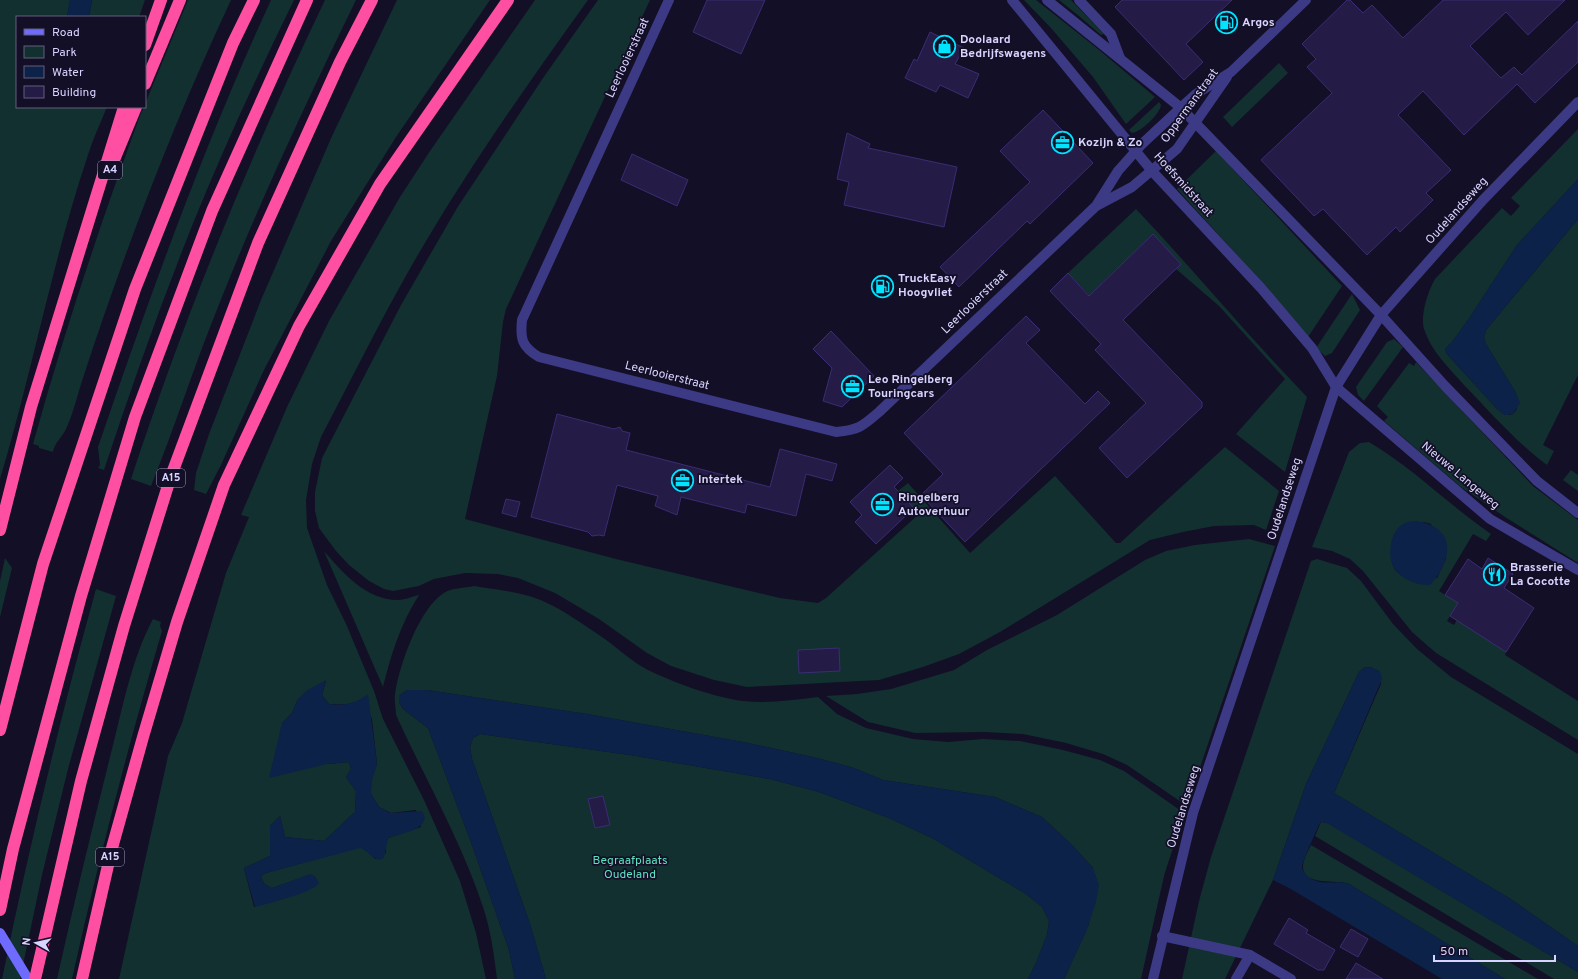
<svg xmlns="http://www.w3.org/2000/svg" width="1578" height="979" font-family="Overpass,sans-serif">
	<style>
		.green { fill: #12302f; fill-rule: evenodd }
		.water { fill: #0c2248 }
		.building { fill: #241b47; stroke: #3b2d73 }
		.lines { fill: none; stroke-linecap: round; stroke-linejoin: round }
		.pedestrian { stroke: #3d3a85; stroke-width: 10 }
		.minor { stroke: #3d3a85; stroke-width: 10 }
		.tertiary { stroke: #3d3a85; stroke-width: 10 }
		.secondary { stroke: #6f6bff; stroke-width: 10 }
		.motorway { stroke: #ff4fa3; stroke-width: 12 }
		.labels { text-anchor: middle; dominant-baseline: central; stroke-width: 3.5; stroke-linejoin: round; paint-order: stroke }
		.shield { fill: #130f26; stroke: #9e99be; stroke-width: 1 }
		.shield-label { font-size: 11px; font-weight: bold; fill: #d9d4ff }
		.poi-label { font-size: 12px; font-weight: bold; fill: #d9d4ff; stroke: #130f26; text-anchor: start }
		.street-label { font-size: 12px; fill: #d9d4ff; stroke: #130f26 }
		.park-label { font-size: 12px; fill: #5fe0c0; stroke: #130f26 }
	</style>
	<rect width="100%" height="100%" fill="#130f26"/>
	<g class="green">
		<path d="M0 0H70L67 17H17V107H107C100 124 92 141 87 158 52 263 32 373 0 479Z"/>
		<path d="M92 0H145L139 17H89Z"/>
		<path d="M188 0H231C174 122 126 247 84 375 78 392 74 412 66 429 62 437 54 444 53 452L39 448V446L33 444C64 332 101 222 141 113L144 107H145V104Z"/>
		<path d="M271 0H294C258 74 223 149 192 226 160 306 131 388 104 470L98 468 100 465 98 447C150 295 204 145 271 0Z"/>
		<path d="M325 0H356C307 101 259 203 218 307 194 366 175 427 151 486L131 479C185 315 250 156 325 0Z"/>
		<path d="M397 0H490L396 137 331 241 263 372 221 465 206 494 194 490 196 473 209 434 261 300 332 136Z"/>
		<path d="M535 0H588C526 86 465 173 412 265 380 321 351 380 321 437L312 464 306 500 307 528 327 585 347 626 374 691 383 719 424 800 460 881 476 933 486 979H119L168 756 182 723 226 573 249 517 241 515 287 407 329 321 373 244 400 197 430 151ZM326 681 322 695 329 704C342 705 350 705 362 699L372 719 377 764 371 780V794L379 807 391 813 416 810 421 827 388 838 386 843V853L375 859 368 851 360 847 266 873 262 875C261 883 266 885 272 888L310 875 254 907 244 868 270 856V826L280 816 285 837 324 841 355 812 356 791 346 777 351 769 349 762 327 764 282 723 292 713 298 699Z"/>
		<path d="M598 0H650L506 309 503 322 497 376 465 519 616 559 780 598 818 603 826 598 919 514 898 491 908 483 970 553 1055 476 1116 543H1120L1225 447 1279 491 1266 530 1254 525 1214 526 1183 532 1150 540 1000 632 959 654 923 667 879 680 747 687 714 680 671 666 647 653 599 619 555 593 518 578 498 574 465 573 434 579 419 586 393 591 384 589 369 581 349 565 336 551 319 528 315 511V492L322 458 401 305 457 208 543 78Z"/>
		<path d="M1024 0H1036L1098 49 1155 97 1126 124 1093 77 1051 28Z"/>
		<path d="M1059 0H1071L1104 34 1101 35 1079 16Z"/>
		<path d="M1279 63 1288 73 1232 127 1223 117Z"/>
		<path d="M1159 102 1161 105C1160 114 1141 132 1132 133L1129 130Z"/>
		<path d="M1578 129V179L1517 245 1468 320 1452 342 1445 349 1447 354 1497 409 1509 415 1513 414 1517 409 1516 393 1486 344 1484 338 1486 330 1578 219V375L1543 445 1554 451 1547 465C1516 442 1491 413 1464 385 1449 368 1431 351 1424 329 1420 315 1428 291 1435 279L1502 208 1511 216 1520 206 1511 198Z"/>
		<path d="M1216 151 1342 286 1308 337 1266 287 1177 189Z"/>
		<path d="M1136 209C1194 270 1248 336 1307 397L1285 472 1236 434 1285 379 1219 306 1176 269 1181 264 1153 234 1102 283 1116 298 1103 310 1068 273Z"/>
		<path d="M1352 294 1360 310 1332 353 1325 356 1316 348Z"/>
		<path d="M1394 339 1403 347 1364 401 1358 395 1356 387 1387 342Z"/>
		<path d="M1416 362 1533 486 1578 520V563L1505 517 1461 487 1384 421 1388 417 1377 406 1409 363 1414 366Z"/>
		<path d="M1369 442C1413 468 1449 505 1491 534L1486 541 1473 534 1439 591 1458 603 1447 621 1454 625 1457 620 1506 652 1505 655 1578 701V740L1436 653 1412 632 1363 571 1350 559 1332 551 1312 547 1349 452 1360 443ZM1424 522 1431 524 1446 559 1437 578 1409 580C1405 577 1399 574 1396 571 1389 562 1391 544 1394 534Z"/>
		<path d="M1571 470 1578 475V491L1563 480Z"/>
		<path d="M1249 539 1275 546 1187 806 1127 765 1103 754 1066 743 1023 734 985 732 915 733 868 722 826 696 857 694 891 689 954 670 987 650 1057 615 1145 560 1166 551 1195 545Z"/>
		<path d="M324 551C343 573 366 600 398 600 405 600 413 596 419 595 401 623 391 654 383 687Z"/>
		<path d="M5 558 12 568 0 617V581Z"/>
		<path d="M1317 559 1347 568 1361 581 1393 624 1417 649 1451 677 1578 754V946L1509 898 1334 793 1381 684 1379 671 1370 667H1365L1359 672 1306 784 1273 880 1225 979H1182L1199 901 1211 857 1311 561Z"/>
		<path d="M474 586C498 590 525 592 547 603 563 610 584 625 599 635 616 646 630 661 648 670 675 683 713 697 743 701 768 704 793 700 818 697L837 714 866 728 913 739 948 742 983 739 1020 741 1063 750 1100 760 1124 771 1184 813 1164 876 1141 979H1064L1089 924 1093 868 1073 846 1042 817 995 797 883 780 854 768 817 758 743 742 587 714 427 690H407L399 696V702L403 709 428 728 472 845 509 950 515 979H497C494 955 491 931 483 907 461 840 425 779 396 715 396 709 394 701 395 694 399 666 419 608 444 593 451 588 465 588 474 586Z"/>
		<path d="M96 589 116 596 68 769 42 875 20 979H2C29 848 60 718 96 589Z"/>
		<path d="M153 619 161 622 160 626 162 631C128 746 98 862 72 979H57C74 902 93 825 112 749 123 706 132 658 153 619Z"/>
		<path d="M480 734 630 755 770 779 819 792 889 818 934 839 1026 894 1042 907 1049 921 1047 935 1036 963 1028 979H546L530 924 472 759 470 747 473 738Z"/>
		<path d="M1321 822 1328 823 1578 972V979H1554L1315 836Z"/>
		<path d="M1311 845 1538 979H1505L1349 884C1337 879 1302 887 1303 866 1303 860 1308 851 1311 845Z"/>
	</g>
	<g class="water">
		<path d="M70 0H92L89 17H67Z"/>
		<path d="M1578 179V219L1486 330 1484 338 1486 344 1516 393 1520 403 1513 414 1504 415 1497 409 1447 354 1445 349 1452 342 1468 320 1517 245Z"/>
		<path d="M1416 521C1457 527 1453 560 1430 585 1417 586 1399 578 1393 566 1387 554 1391 533 1401 525 1406 522 1411 521 1416 521Z"/>
		<path d="M1365 667C1373 667 1382 670 1382 679L1334 793 1509 898 1578 946V972L1325 822H1321L1319 825C1316 832 1302 862 1302 867 1303 875 1313 881 1321 882 1331 884 1339 880 1349 884L1505 979H1442L1289 888 1273 880 1306 784 1359 672Z"/>
		<path d="M326 680 322 695 329 704C346 706 354 704 368 694L377 764 372 780 371 794 379 807 390 813 422 811C434 829 400 834 388 838L384 858 379 860C372 858 368 851 360 848L266 873 262 875C261 883 266 885 272 888L310 874 315 876 319 883C313 893 268 903 255 907L244 868 270 856V826L280 816 285 837 324 841 355 812 356 791 346 777 351 769 349 762 327 764 269 778 282 723 292 713 298 699 306 691Z"/>
		<path d="M407 690H427L587 714 743 742 817 758 854 768 883 780 995 797 1042 817 1073 846 1093 868 1099 885 1096 902 1086 932 1064 979H1028L1036 963 1047 935 1049 921 1042 907 1026 894 934 839 889 818 819 792 770 779 630 755 480 734 473 738 470 747 472 759 530 924 546 979H515L509 950 472 845 428 728 403 709 399 702V696Z"/>
	</g>
	<g class="building">
		<path d="M707 0H765L741 54 693 32Z"/>
		<path d="M1122 0H1232L1186 44 1203 62 1184 80 1115 7Z"/>
		<path d="M1347 0H1350L1363 13 1372 5 1403 38 1443 0H1565L1528 35 1506 12 1470 46 1501 78 1514 67 1522 75 1578 21V62L1535 103 1517 84 1464 135 1423 91 1398 115 1451 170 1426 193 1433 200 1400 232 1396 227 1367 255 1323 209 1314 216 1261 160 1332 93 1307 67 1316 59 1302 44Z"/>
		<path d="M930 32 964 48 955 64 979 74 968 98 940 85 936 92 905 78 914 59 917 61Z"/>
		<path d="M1043 110 1093 163 1030 224 1027 221 959 287 940 267 1030 182 1000 151Z"/>
		<path d="M847 133 870 144 868 148 957 167 944 227 844 205 849 182 837 179Z"/>
		<path d="M632 154 688 180 677 206 621 180Z"/>
		<path d="M1153 234 1181 264 1123 320 1202 402V407L1127 478 1099 448 1146 403 1095 350 1101 344 1050 291 1068 273 1089 296Z"/>
		<path d="M1026 316 1040 330 1026 343 1085 404 1098 391 1110 403 965 542 921 495 943 474 904 433Z"/>
		<path d="M831 331 874 376 842 407 823 401 832 368 813 349Z"/>
		<path d="M557 414 614 429 620 427 622 431 630 433 626 450 770 487 780 449 837 464 832 481 806 474 796 516 747 504 745 513 681 497 677 515 655 506 658 496 617 485 604 536 599 535 592 536 588 532 531 517Z"/>
		<path d="M890 465 903 478 894 487 914 508 876 544 855 522 862 515 850 502Z"/>
		<path d="M506 499 520 502 516 517 502 513Z"/>
		<path d="M1488 558 1513 574 1504 588 1534 608 1506 652 1450 616 1458 603 1445 595 1468 559 1482 569Z"/>
		<path d="M839 648 840 671 799 673 798 650Z"/>
		<path d="M603 796 610 825 595 828 588 799Z"/>
		<path d="M1289 918 1308 930 1306 933 1335 950 1324 970H1318L1274 944Z"/>
		<path d="M1351 929 1368 939 1358 957 1340 947Z"/>
		<path d="M1356 963 1383 979H1346Z"/>
	</g>
	<g class="lines">
		<path class="pedestrian" d="M1236 979 1250 955"/>
		<g class="minor">
			<path d="M669 0 522 320C520 339 522 347 539 357L836 432C859 430 863 426 879 412L1096 206 1118 171 1142 144 1186 103 1196 94 1231 72 1306 0"/>
			<path d="M1079 0 1111 34 1120 58"/>
			<path d="M1578 102 1483 200 1381 315 1445 386 1537 481 1578 513"/>
			<path d="M1098 205 1132 187 1177 149 1227 77"/>
			<path d="M1336 387 1490 519 1578 570"/>
			<path d="M1162 936 1250 955 1291 979"/>
		</g>
		<g class="tertiary">
			<path d="M1012 0 1152 171 1261 288 1312 348 1336 387"/>
			<path d="M1047 0 1180 107 1381 315 1336 387 1193 813 1153 979"/>
		</g>
		<path class="secondary" d="M0 933 28 979"/>
		<g class="motorway">
			<path d="M145 45 161 0"/>
			<path d="M145 84 180 0"/>
			<path d="M114 160 136 107"/>
			<path d="M0 530 31 407 124 107"/>
			<path d="M0 730 43 564 135 289 233 43 254 0"/>
			<path d="M0 910 13 849 81 596 135 417 212 211 307 0"/>
			<path d="M35 979 81 781 124 626 171 476 258 243 340 62 372 0"/>
			<path d="M82 979 112 848 143 737 177 622 224 485 299 326 380 184 508 0"/>
		</g>
	</g>
	<defs>
		<symbol id="fuel-ring" viewBox="-11 -11 22 22"><circle r="9.5" fill="#130f26" stroke="#00e5ff" stroke-width="1.5"/><path d="M-5.5-6h7V0h2V4h1.3V-2.5L3-4.5l.8-.8L6-3V5H2.5V1h-1V6h-7ZM-4.2-4.7v3.2H.2V-4.7Z" fill="#00e5ff"/></symbol>
		<symbol id="shop-ring" viewBox="-11 -11 22 22"><circle r="9.5" fill="#130f26" stroke="#00e5ff" stroke-width="1.5"/><path d="M-5-2.5h2.3a2.7 3.5 0 0 1 5.4 0H5L5.5 6h-11ZM-1.5-2.5h3a1.5 2.3 0 0 0-3 0Z" fill="#00e5ff"/></symbol>
		<symbol id="office-ring" viewBox="-11 -11 22 22"><circle r="9.5" fill="#130f26" stroke="#00e5ff" stroke-width="1.5"/><path d="M-6-3h4V-5.5h4V-3h4V5H-6ZM-1-4.5V-3h2v-1.5ZM-6 0V1H6V0Z" fill="#00e5ff"/></symbol>
		<symbol id="restaurant-ring" viewBox="-11 -11 22 22"><circle r="9.5" fill="#130f26" stroke="#00e5ff" stroke-width="1.5"/><path d="M-5-6h1v4h1v-4h1v4h1v-4h1v5L-1.5 .5V6h-2V.5L-5-1ZM5-6V6H3V1.5H1.5Q1.5-4 5-6Z" fill="#00e5ff"/></symbol>
	</defs>
	<g fill-rule="evenodd">
		<use href="#fuel-ring" x="1214" y="10" width="25" height="25"/>
		<use href="#shop-ring" x="932" y="34" width="25" height="25"/>
		<use href="#office-ring" x="1050" y="130" width="25" height="25"/>
		<use href="#fuel-ring" x="870" y="274" width="25" height="25"/>
		<use href="#office-ring" x="840" y="374" width="25" height="25"/>
		<use href="#office-ring" x="670" y="468" width="25" height="25"/>
		<use href="#office-ring" x="870" y="492" width="25" height="25"/>
		<use href="#restaurant-ring" x="1482" y="562" width="25" height="25"/>
	</g>
	<g class="labels">
		<g class="shield">
			<rect x="98" y="161" width="24" height="18" rx="3"/>
			<rect x="157" y="469" width="28" height="18" rx="3"/>
			<rect x="96" y="848" width="28" height="18" rx="3"/>
		</g>
		<g class="shield-label">
			<text x="110" y="170">A4</text>
			<text x="171" y="478">A15</text>
			<text x="110" y="857">A15</text>
		</g>
		<g class="poi-label">
			<text x="1242" y="23">Argos</text>
			<text x="960" y="40">Doolaard<tspan x="960" dy="14">Bedrijfswagens</tspan></text>
			<text x="1078" y="143">Kozijn &amp; Zo</text>
			<text x="898" y="279">TruckEasy<tspan x="898" dy="14">Hoogvliet</tspan></text>
			<text x="868" y="380">Leo Ringelberg<tspan x="868" dy="14">Touringcars</tspan></text>
			<text x="698" y="480">Intertek</text>
			<text x="898" y="498">Ringelberg<tspan x="898" dy="14">Autoverhuur</tspan></text>
			<text x="1510" y="568">Brasserie<tspan x="1510" dy="14">La Cocotte</tspan></text>
		</g>
		<g class="street-label">
			<text transform="translate(628 58) rotate(-65)">Leerlooierstraat</text>
			<text transform="translate(1190 106) rotate(-54)">Oppermanstraat</text>
			<text transform="translate(1183 185) rotate(48)">Hoefsmidstraat</text>
			<text transform="translate(1457 211) rotate(-48)">Oudelandseweg</text>
			<text transform="translate(975 302) rotate(-44)">Leerlooierstraat</text>
			<text transform="translate(667 376) rotate(14)">Leerlooierstraat</text>
			<text transform="translate(1460 476) rotate(40)">Nieuwe Langeweg</text>
			<text transform="translate(1285 499) rotate(-72)">Oudelandseweg</text>
			<text transform="translate(1184 807) rotate(-73)">Oudelandseweg</text>
		</g>
		<g class="park-label">
			<text x="630" y="861">Begraafplaats<tspan x="630" dy="14">Oudeland</tspan></text>
		</g>
	</g>
	<rect x="16" y="16" width="130" height="92" fill="#130f26" stroke="#625e7d"/>
	<rect x="24" y="29" width="20" height="6" fill="#6f6bff" stroke="#625e7d"/>
	<text x="52" y="36" font-size="12" fill="#d9d4ff">Road</text>
	<rect x="24" y="46" width="20" height="12" fill="#12302f" stroke="#625e7d"/>
	<text x="52" y="56" font-size="12" fill="#d9d4ff">Park</text>
	<rect x="24" y="66" width="20" height="12" fill="#0c2248" stroke="#625e7d"/>
	<text x="52" y="76" font-size="12" fill="#d9d4ff">Water</text>
	<rect x="24" y="86" width="20" height="12" fill="#241b47" stroke="#625e7d"/>
	<text x="52" y="96" font-size="12" fill="#d9d4ff">Building</text>
	<g transform="translate(36 943) rotate(278)" stroke="#130f26" stroke-width="3" paint-order="stroke">
	<path d="M0-3L7 15L0 10L-7 15Z" fill="#d9d4ff"/>
	<text y="-6" font-size="11" font-weight="bold" text-anchor="middle" fill="#d9d4ff">N</text>
	</g>
	<path d="M1434 955v6h121v-6" fill="none" stroke="#d9d4ff" stroke-width="2"/>
	<text x="1440" y="955" font-size="12" fill="#d9d4ff" stroke="#130f26" stroke-width="3" paint-order="stroke">50 m</text>
</svg>
